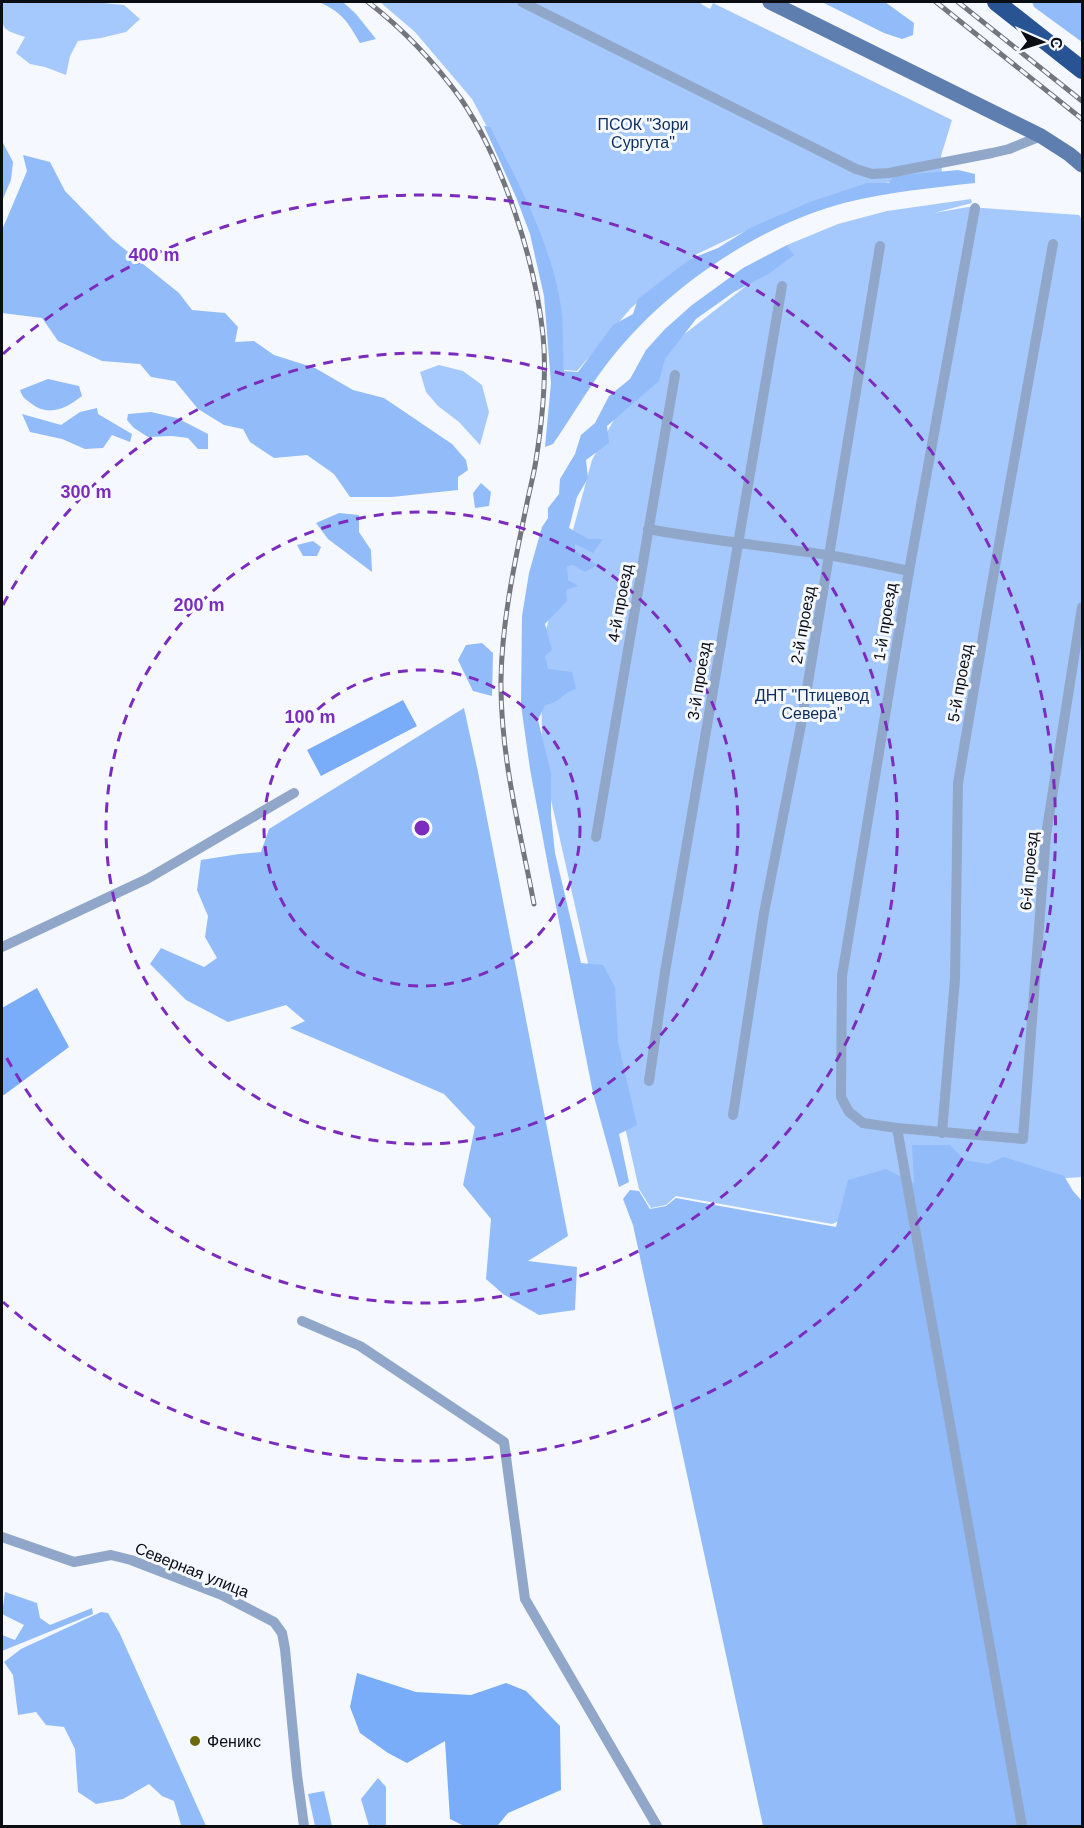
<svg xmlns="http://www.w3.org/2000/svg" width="1084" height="1828" font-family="Arial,sans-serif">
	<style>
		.green { fill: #a6c9fd }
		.forest { fill: #92bbfa }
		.water { fill: #79acf9 }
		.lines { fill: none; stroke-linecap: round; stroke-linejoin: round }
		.minor { stroke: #90a7c9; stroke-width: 10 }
		.secondary { stroke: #5e7eb0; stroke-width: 15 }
		.trunk { stroke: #295494; stroke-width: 18 }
		.rail-casing { stroke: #73777d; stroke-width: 5 }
		.rail { stroke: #f5f9ff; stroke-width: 3; stroke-dasharray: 9; stroke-linecap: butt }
		.ring { fill: none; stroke: #7b2cbf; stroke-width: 3; stroke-dasharray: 10 8 }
		.poi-dot { fill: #6b6a06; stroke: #f5f9ff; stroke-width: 2 }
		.labels { text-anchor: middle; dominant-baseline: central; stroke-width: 6; stroke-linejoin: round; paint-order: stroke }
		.park-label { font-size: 16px; fill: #0d2d5d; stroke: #f5f9ff }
		.street-label { font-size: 16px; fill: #0a0e13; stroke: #f5f9ff }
		.poi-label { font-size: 16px; fill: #0a0e13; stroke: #f5f9ff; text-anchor: start }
		.centre { fill: #7b2cbf; stroke: #f5f9ff; stroke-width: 3 }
		.ring-label { font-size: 18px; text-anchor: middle; font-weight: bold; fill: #7b2cbf; stroke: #f5f9ff; stroke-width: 6; stroke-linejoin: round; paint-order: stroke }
	</style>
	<rect width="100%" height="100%" fill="#f5f9ff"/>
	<g class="green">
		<path d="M2 2H93L124 5 140 19 126 32 101 38 78 41 70 56 66 75 45 67 30 64 16 53 25 37C0 29 2 29 2 2Z"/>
		<path d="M380 2H702L701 4 710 9 713 3 952 120 941 156 942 173 863 187 756 226 695 255 631 308 577 371 564 370 524 196 472 99 415 32Z"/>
		<path d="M971 199 972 203 934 213 968 207 1079 215 1082 220V1177L922 1188 832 1224 676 1196 666 1205 651 1208 639 1189 542 760 541 648 592 460 624 401 664 350 791 251 787 245 838 224 887 211Z"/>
		<path d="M439 365 463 371 482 385 489 412 480 445 459 422 438 406 426 392 420 372Z"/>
	</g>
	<g class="forest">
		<path d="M319 2H343L356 14 376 39 360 43C347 21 343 13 319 2Z"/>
		<path d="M822 2H885L914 23 913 35 902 39 884 33Z"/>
		<path d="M1032 2H1082V42L1034 7Z"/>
		<path d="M484 126 490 127C518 182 552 245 561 307 564 328 562 350 564 371L578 372 613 325 633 314 638 299 690 259 718 248 750 228 810 202 867 183H889L894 176 958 170 975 174V183C931 188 887 192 844 203 755 227 662 291 606 365 587 390 571 418 553 444L545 447 551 383 544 296 530 234 516 197Z"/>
		<path d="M2 141 13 162 11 180 2 201Z"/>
		<path d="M23 155 50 162 65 191 112 239 179 293 192 310 225 313 238 327 235 342 254 341 274 355 315 368 353 390 384 398 452 444 466 460 468 470 458 477V490L392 497H350L334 474 307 455 274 458 250 442 243 429 224 425 198 409 175 381 151 377 140 364 102 361 58 341 42 318 2 313V230L27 171Z"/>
		<path d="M787 245 794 255 770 273 734 292 696 319 665 359 659 381 607 426 609 443 586 460 588 478 577 497 569 528 588 539H603L593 553 575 544V551L597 565 585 572 573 565 567 566 568 580 578 586 566 590 567 601 545 624 552 650 545 656 548 669 572 672 576 689C562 693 560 703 545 705L538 720 551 773V815L555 853 581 963 603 965 615 987 618 1042 637 1125 619 1134 629 1182 619 1187 593 1093 549 871 530 769 521 705 522 616 529 573 542 527 548 518V508L559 494 560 479 575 454 581 435 595 423 609 396 630 379 646 350 665 329 692 305 743 268Z"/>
		<path d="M48 379 79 386 82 396C67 408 49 417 32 404 26 400 22 397 20 390Z"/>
		<path d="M97 408 98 414 132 434 130 442 112 435 103 448 85 449 62 439 30 432 22 414 61 425 80 412Z"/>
		<path d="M151 412 177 418 208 434V449H198L188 438 172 436 148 437 134 428 127 420 128 414Z"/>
		<path d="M481 483 491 492 489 506 475 508 473 493Z"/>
		<path d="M339 513 359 515V532L371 550 372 572 328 539 316 523Z"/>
		<path d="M313 541 321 547 317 556H303L297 545Z"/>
		<path d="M482 643 493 653 492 696 473 691 458 660 466 645Z"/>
		<path d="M464 708 478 772 568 1236 528 1261 577 1267 575 1310 539 1315 503 1294 486 1279 491 1219 463 1185 475 1127 444 1094 290 1028 305 1021 286 1005 228 1022 186 1000 150 964 161 948 204 967 217 958 205 937 208 916 197 890 201 860 239 854 261 852 269 829Z"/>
		<path d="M912 1145H950L964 1160 988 1164 1004 1157 1064 1176 1073 1191 1082 1201V1826H763L633 1225 623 1199 630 1190 639 1191 650 1209 666 1206 676 1198 836 1227 848 1180 886 1169 914 1183Z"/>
		<path d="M5 1592 37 1603 40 1618 50 1625 92 1608 93 1614 2 1651V1635L15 1640 24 1625 2 1614Z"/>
		<path d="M101 1612 108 1613 120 1634 206 1826 181 1825 174 1801 162 1796 149 1784 123 1799 96 1804 78 1792 75 1749 64 1727 46 1725 36 1712 18 1715 13 1675 4 1662 21 1649Z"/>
		<path d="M378 1778 386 1787V1826H369L361 1799Z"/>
		<path d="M324 1791 332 1826H315L308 1794Z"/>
	</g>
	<g class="water">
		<path d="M403 700 417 726 321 776 307 750Z"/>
		<path d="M37 988 69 1047 4 1095H2V1008Z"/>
		<path d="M357 1673 416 1692 471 1695 506 1683 526 1691 560 1726 561 1790 508 1813 498 1825 464 1826 450 1819 445 1741 407 1763 388 1753 360 1733 350 1707Z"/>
	</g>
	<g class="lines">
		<g class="minor">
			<path d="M522 2 856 169 872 174 889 173 992 153 1009 149 1041 136"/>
			<path d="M975 208 909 571 842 976 841 1097 849 1112 863 1123 897 1128 1023 1139 1046 835 1082 607"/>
			<path d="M648 529C707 540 767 546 827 555 854 559 881 565 909 571"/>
			<path d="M596 837 675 375"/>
			<path d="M2 947 147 879 294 793"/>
			<path d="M649 1081 665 972 782 286"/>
			<path d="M733 1115 764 913 801 725 880 246"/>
			<path d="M897 1128 1022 1826"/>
			<path d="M942 1133 955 979 958 783 991 589 1053 244"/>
			<path d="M302 1321 360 1346 504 1442 525 1599 657 1826"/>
			<path d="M2 1537 74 1562 111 1555 131 1560 222 1595 274 1622 282 1633 285 1649 297 1775 304 1826"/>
		</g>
		<path class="secondary" d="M770 2 1041 136 1069 154 1082 165"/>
		<path class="trunk" d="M996 2 1082 70"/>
		<defs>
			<g id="rail">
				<path d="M368 2C403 29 435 63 461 99 503 161 535 260 543 335 547 374 542 422 536 460 534 474 530 488 527 503 515 561 502 620 501 679 500 755 520 830 534 904"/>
				<path d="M936 2 1082 119"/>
				<path d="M958 2 1082 101"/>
			</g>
		</defs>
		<use href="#rail" class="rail-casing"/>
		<use href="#rail" class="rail"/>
	</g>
	<g class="ring">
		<circle cx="422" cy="828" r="158"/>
		<circle cx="422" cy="828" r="316"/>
		<path d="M3 605A475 475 0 1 1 3 1051"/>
		<path d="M3 354A633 633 0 1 1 3 1302"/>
	</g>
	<circle class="poi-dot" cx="195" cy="1741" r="6"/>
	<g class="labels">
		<g class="park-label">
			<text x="643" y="124">ПСОК "Зори<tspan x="643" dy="18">Сургута"</tspan></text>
			<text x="812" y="695">ДНТ "Птицевод<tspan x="812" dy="18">Севера"</tspan></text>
		</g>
		<g class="street-label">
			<text transform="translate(620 603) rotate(-80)">4-й проезд</text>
			<text transform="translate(885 622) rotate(-81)">1-й проезд</text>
			<text transform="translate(803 625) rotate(-80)">2-й проезд</text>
			<text transform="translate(699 681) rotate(-81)">3-й проезд</text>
			<text transform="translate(960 683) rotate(-80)">5-й проезд</text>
			<text transform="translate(1029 871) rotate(-85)">6-й проезд</text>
			<text transform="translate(192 1570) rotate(22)">Северная улица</text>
		</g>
		<g class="poi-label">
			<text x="207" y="1741">Феникс</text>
		</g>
	</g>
	<circle cx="422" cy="828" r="9" class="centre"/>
	<g class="ring-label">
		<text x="154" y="261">400 m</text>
		<text x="86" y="498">300 m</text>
		<text x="199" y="611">200 m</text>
		<text x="310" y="723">100 m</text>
	</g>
	<rect width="1084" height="1828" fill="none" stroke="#0a0e13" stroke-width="6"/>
	<g transform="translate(1042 42) rotate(93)" stroke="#f5f9ff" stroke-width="4.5" paint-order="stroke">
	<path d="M0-4.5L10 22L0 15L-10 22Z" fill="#0a0e13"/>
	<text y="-9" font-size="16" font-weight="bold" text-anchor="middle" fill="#0a0e13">С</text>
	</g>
</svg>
